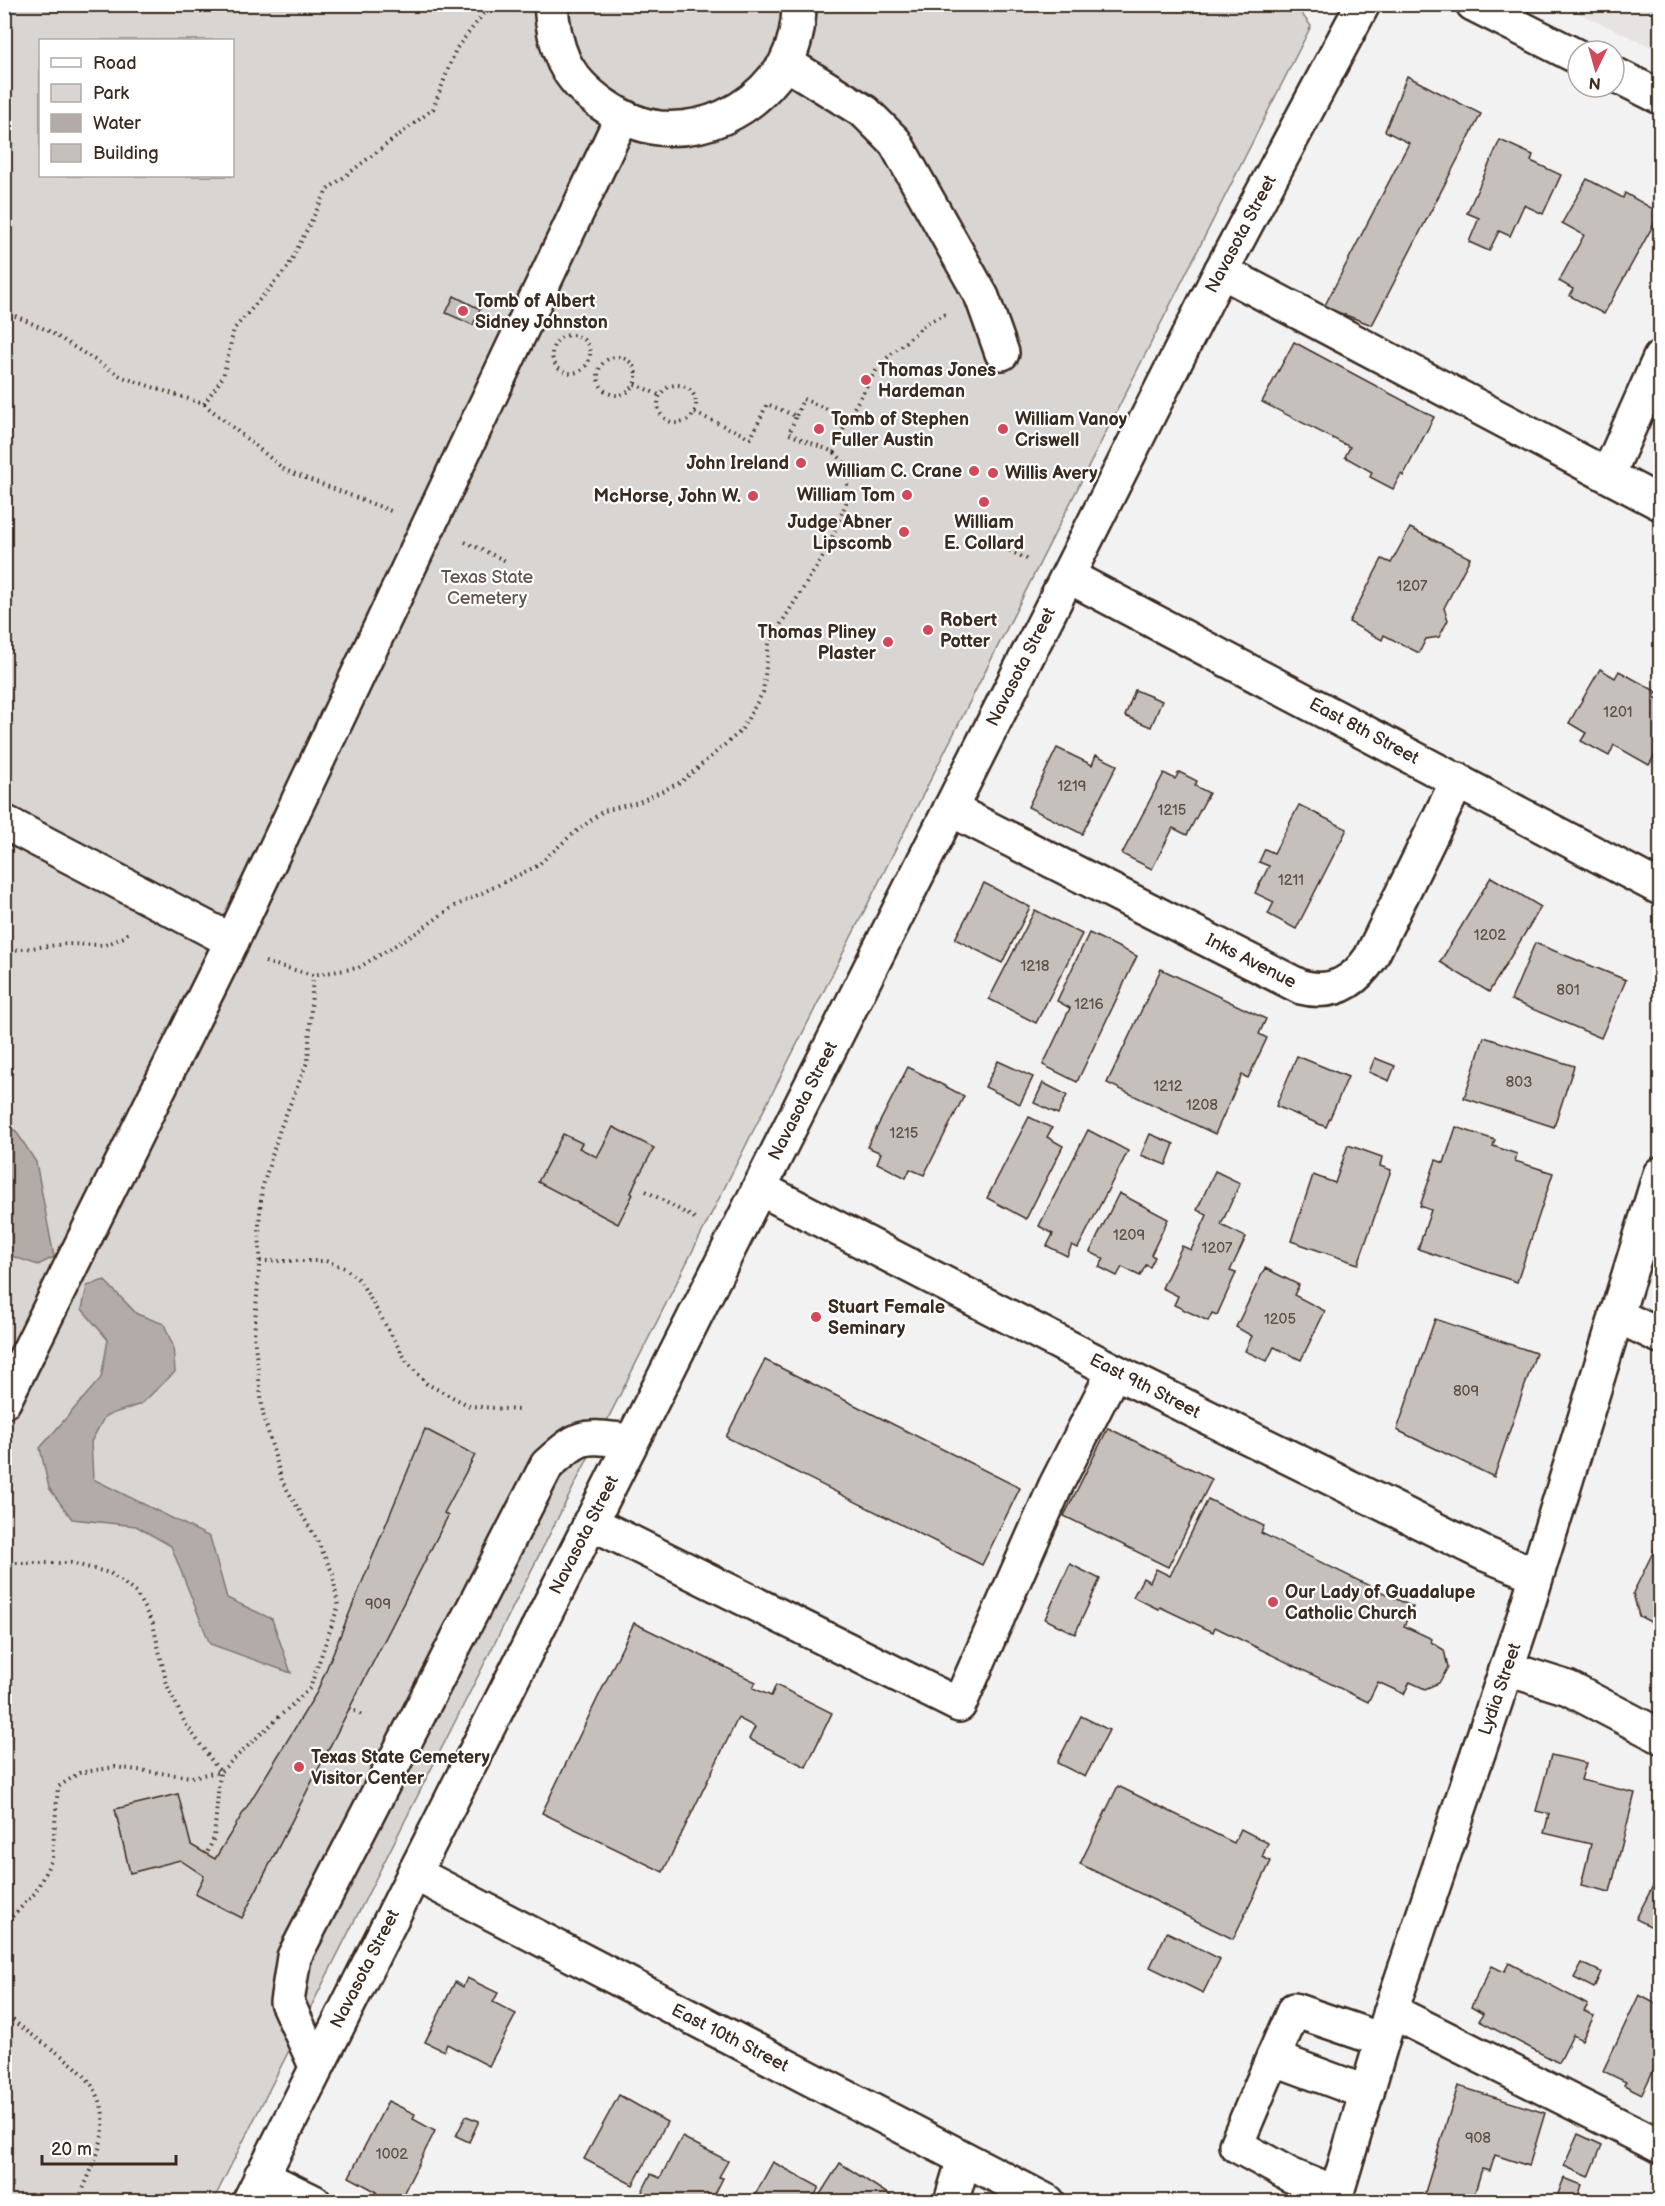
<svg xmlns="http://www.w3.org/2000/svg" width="1665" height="2206" font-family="'Balsamiq Sans',sans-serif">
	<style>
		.built { fill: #e6e3e2 }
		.green { fill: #d8d5d2; stroke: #8a8078; stroke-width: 1.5; fill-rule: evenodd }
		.water { fill: #b2aba7; stroke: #827770; stroke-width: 1.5 }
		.building { fill: #c6c0bd; stroke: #3b2a1e; stroke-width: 1.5 }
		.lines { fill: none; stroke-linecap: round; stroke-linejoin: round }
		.minor-casing { stroke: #3b2a1e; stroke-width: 38 }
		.major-casing { stroke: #3b2a1e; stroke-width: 38 }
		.path { stroke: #3b2a1e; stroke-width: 4; stroke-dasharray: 1.5 4.5; stroke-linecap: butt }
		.minor { stroke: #fff; stroke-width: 33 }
		.major { stroke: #fff; stroke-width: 33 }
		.poi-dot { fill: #d1495b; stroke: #fff; stroke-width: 2 }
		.labels { text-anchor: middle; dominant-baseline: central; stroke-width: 4.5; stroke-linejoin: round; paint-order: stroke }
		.number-label { font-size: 15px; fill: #5e5046 }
		.street-label { font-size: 18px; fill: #3b2a1e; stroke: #fff }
		.poi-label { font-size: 18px; font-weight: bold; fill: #3b2a1e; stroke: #fff; text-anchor: start }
		.park-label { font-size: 18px; fill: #62554b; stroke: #fff }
	</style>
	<rect width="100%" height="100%" fill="#f3f2f2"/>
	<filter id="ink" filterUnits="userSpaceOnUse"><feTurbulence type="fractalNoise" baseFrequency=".0167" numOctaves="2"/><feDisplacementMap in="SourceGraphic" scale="12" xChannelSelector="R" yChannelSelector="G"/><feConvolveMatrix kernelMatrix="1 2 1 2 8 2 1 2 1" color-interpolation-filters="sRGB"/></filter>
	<g filter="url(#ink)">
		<path class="built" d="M1561 5H1660V51Z"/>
		<path class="green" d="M5 5H1295L1311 26 213 2201 5 2202ZM40 40H232V176H40Z"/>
		<g class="water">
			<path d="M5 1125 16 1131 36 1162 54 1257 38 1265 14 1257 5 1242Z"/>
			<path d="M104 1280 137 1314 164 1324 173 1346 175 1372 141 1404 105 1416 91 1442 93 1479 210 1537 227 1598 272 1619 291 1673 210 1644 171 1546 136 1526 72 1519 49 1488 40 1448 101 1378 108 1340 82 1309 87 1286Z"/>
		</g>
		<g class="building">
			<path d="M1407 76 1481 114 1372 325 1324 307 1409 143 1385 131Z"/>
			<path d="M1500 140 1533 155 1531 161 1561 175 1543 214 1524 205 1510 236 1499 231 1489 251 1469 242 1479 218 1467 213Z"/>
			<path d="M1587 179 1623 198 1625 193 1660 213 1604 314 1570 296 1573 289 1559 281 1584 235 1562 223Z"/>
			<path d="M454 296 480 309 473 325 446 313Z"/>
			<path d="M1294 342 1434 417 1403 476 1401 474 1393 489 1370 477 1372 472 1345 457 1350 447 1262 402Z"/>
			<path d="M1410 528 1470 558 1444 608 1448 620 1439 637 1426 639 1419 653 1384 635 1382 640 1349 622 1382 559 1391 563Z"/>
			<path d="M1600 669 1615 678 1619 671 1657 692 1654 697 1660 700V751L1658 750 1649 765 1614 745 1609 756 1581 741 1586 733 1569 723Z"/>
			<path d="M1135 690 1162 701 1151 727 1125 716Z"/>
			<path d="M1057 748 1092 765 1096 755 1117 765 1082 834 1028 807Z"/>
			<path d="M1179 772 1197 781 1195 786 1209 793 1187 835 1173 828 1152 869 1122 854 1164 773 1175 779Z"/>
			<path d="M1299 805 1347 829 1296 929 1268 914 1274 902 1255 893 1269 866 1259 862 1265 849 1274 853Z"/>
			<path d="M1491 877 1541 907 1489 992 1440 962Z"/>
			<path d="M984 883 1030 907 1002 963 955 939Z"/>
			<path d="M1035 910 1082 934 1036 1023 989 999Z"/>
			<path d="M1089 933 1137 956 1077 1082 1043 1065 1070 1008 1057 1001Z"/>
			<path d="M1535 943 1626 980 1601 1038 1511 1000Z"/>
			<path d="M1161 969 1266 1019 1259 1034 1267 1038 1248 1078 1242 1075 1215 1134 1107 1083Z"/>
			<path d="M1484 1037 1574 1066 1554 1127 1464 1098Z"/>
			<path d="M1297 1056 1348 1077 1326 1127 1276 1106Z"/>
			<path d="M1375 1058 1395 1066 1389 1081 1369 1072Z"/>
			<path d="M998 1061 1033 1077 1020 1104 985 1087Z"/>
			<path d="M908 1067 964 1096 924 1175 910 1169 906 1178 877 1163 881 1153 867 1147Z"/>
			<path d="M1043 1083 1067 1095 1058 1114 1034 1103Z"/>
			<path d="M1029 1117 1052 1128 1047 1137 1063 1146 1026 1219 987 1198Z"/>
			<path d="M613 1127 654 1148 635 1183 631 1193 633 1194 618 1224 538 1182 563 1134 582 1143 579 1148 597 1157Z"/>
			<path d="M1456 1127 1495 1140 1493 1146 1517 1154 1515 1161 1553 1173 1517 1282 1418 1249 1431 1210 1420 1206 1436 1160 1444 1163Z"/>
			<path d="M1088 1130 1128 1151 1078 1248 1072 1245 1067 1256 1047 1246 1053 1234 1039 1226Z"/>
			<path d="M1150 1134 1174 1144 1166 1165 1141 1155Z"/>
			<path d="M1348 1145 1382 1157 1380 1166 1391 1170 1358 1264 1291 1241 1313 1175 1335 1183Z"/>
			<path d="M1215 1171 1240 1183 1221 1225 1246 1237 1230 1271 1236 1273 1217 1315 1212 1313 1208 1321 1174 1305 1178 1296 1162 1288 1182 1246 1191 1250 1207 1215 1197 1210Z"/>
			<path d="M1119 1193 1168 1219 1151 1255 1155 1257 1150 1267 1146 1265 1140 1276 1122 1267 1117 1276 1099 1267 1104 1259 1090 1252Z"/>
			<path d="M1265 1268 1299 1285 1294 1295 1325 1311 1301 1360 1274 1347 1267 1361 1245 1351 1252 1336 1236 1327Z"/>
			<path d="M1435 1319 1536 1353 1494 1477 1397 1430Z"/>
			<path d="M765 1360 1020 1488 982 1565 726 1437Z"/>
			<path d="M1108 1428 1212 1479 1168 1567 1064 1516Z"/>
			<path d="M425 1429 475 1455 444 1513 448 1516 242 1918 195 1894 204 1876 180 1860 130 1873 115 1809 178 1794 191 1845 215 1859 317 1692Z"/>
			<path d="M1208 1499 1264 1526 1261 1533 1413 1607 1404 1626 1432 1639 1431 1642 1444 1650 1448 1667 1439 1683 1425 1689 1410 1682 1404 1694 1378 1682 1368 1702 1215 1627 1213 1632 1160 1607 1159 1609 1156 1608 1133 1597 1143 1578 1150 1582 1156 1569 1170 1576Z"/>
			<path d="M1660 1538V1627L1639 1616 1633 1593Z"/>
			<path d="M1070 1564 1100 1579 1075 1634 1045 1619Z"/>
			<path d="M634 1623 756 1682 753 1688 771 1696 776 1685 832 1713 806 1767 749 1739 755 1727 738 1718 663 1872 542 1813Z"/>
			<path d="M1081 1716 1109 1730 1085 1777 1057 1763Z"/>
			<path d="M1551 1755 1586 1763 1581 1780 1635 1793 1610 1892 1581 1885 1591 1844 1544 1833 1549 1814 1536 1811Z"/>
			<path d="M1118 1786 1234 1843 1241 1829 1268 1843 1262 1857 1271 1861 1233 1939 1080 1864Z"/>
			<path d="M1660 1872V1931L1636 1919Z"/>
			<path d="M1167 1932 1220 1959 1203 1993 1150 1967Z"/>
			<path d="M1509 1963 1588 2005 1584 2011 1594 2016 1582 2040 1573 2035 1559 2063 1479 2021 1483 2014 1471 2007 1492 1966 1504 1972Z"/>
			<path d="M1582 1963 1601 1972 1594 1988 1574 1978Z"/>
			<path d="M467 1978 498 1993 493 2002 516 2014 489 2066 447 2044 444 2051 425 2042 455 1982 463 1987Z"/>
			<path d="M1639 1995 1660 2006V2056L1642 2094 1624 2085 1626 2082 1603 2071Z"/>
			<path d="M1458 2086 1545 2113 1529 2166 1495 2155 1490 2171 1482 2169 1472 2202H1422Z"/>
			<path d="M619 2095 667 2122 633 2185 584 2159Z"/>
			<path d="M388 2101 415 2114 413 2119 435 2131 399 2202H390L375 2194 377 2192 349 2177Z"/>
			<path d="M466 2116 479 2121 469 2142 456 2136Z"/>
			<path d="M1578 2134 1602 2145 1589 2177 1564 2166Z"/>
			<path d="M682 2137 728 2161 719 2177 723 2178 711 2202H637L651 2174 660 2178Z"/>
			<path d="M773 2162 819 2187 811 2202H751Z"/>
			<path d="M840 2163 894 2198 892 2202H815Z"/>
			<path d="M1564 2178 1582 2185 1576 2202H1555Z"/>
			<path d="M588 2195 600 2202H584Z"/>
		</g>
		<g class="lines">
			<defs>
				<g id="minor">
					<path d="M551 4C552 24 556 44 564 62 580 94 624 124 659 128 705 132 747 112 775 77 779 72 784 67 786 62 795 45 799 24 799 4"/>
					<path d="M786 63 865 112 895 142 982 297 1002 353"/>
					<path d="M1221 271 1660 503"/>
					<path d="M1608 475 1660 358"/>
					<path d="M1068 576 1660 888"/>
					<path d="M950 809 1301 987C1332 995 1354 983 1371 957L1458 780"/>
					<path d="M4 822 232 941"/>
					<path d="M759 1188 1114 1371 1485 1554 1536 1575"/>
					<path d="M1616 1315 1660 1336"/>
					<path d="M4 1401 232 941 622 117"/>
					<path d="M590 1522 959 1705 1056 1485 1114 1371"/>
					<path d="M1508 1669 1568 1688 1660 1736"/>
					<path d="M414 1873 1048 2202"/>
					<path d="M1391 2011 1660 2146"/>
					<path d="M1273 2058 1294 2010 1382 2040"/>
					<path d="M316 2066 287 2002 294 1957 547 1465C583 1432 583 1436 631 1441"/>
					<path d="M261 2176 314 2202"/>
					<path d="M1336 2194 1290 2175 1236 2145 1273 2058 1367 2093"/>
					<path d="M249 2202 1221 271 1363 4"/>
					<path d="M951 2202 964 2159"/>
					<path d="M1334 2202 1391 2011 1524 1617 1660 1174"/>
				</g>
				<g id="major">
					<path d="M1473 4 1578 57"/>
					<path d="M1614 74 1660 97"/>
				</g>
			</defs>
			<use href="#minor" class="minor-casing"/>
			<use href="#major" class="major-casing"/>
			<g class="path">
				<path d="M4 311 47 330 122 377 204 404 285 470 391 511"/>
				<circle cx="571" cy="354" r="19"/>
				<circle cx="617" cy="376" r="19"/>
				<path d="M635 384 659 395"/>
				<circle cx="677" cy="404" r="19"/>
				<path d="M204 404 223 377 234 329 288 267 327 190 433 109 456 49 491 4"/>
				<path d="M695 413 751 438 767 404 796 416 789 434 834 452 848 418 803 399 796 416"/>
				<path d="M848 418 880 364 927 323 946 314"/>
				<path d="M465 542 506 561"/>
				<path d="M1004 548 1031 561"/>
				<path d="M4 951 66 944 105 945 124 937 129 932"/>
				<path d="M265 962 313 975 358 968 419 931 451 908 537 866 568 838 603 811 639 802 681 782 741 731 763 692 769 643 827 550 846 503 848 471 843 461 834 452"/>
				<path d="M646 1191 698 1220"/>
				<path d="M260 1261H326L345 1268 360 1281 407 1362 427 1384 470 1406 519 1410"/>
				<path d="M4 1563H71L110 1573 136 1593 153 1624 167 1685 185 1723 220 1772 214 1838 207 1853"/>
				<path d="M349 1708 362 1715"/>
				<path d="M4 1925 35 1893 52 1859 58 1787 79 1773 115 1767 191 1777 220 1772 310 1688 338 1607 333 1574 317 1540 282 1481 263 1414 254 1336 260 1255 259 1224 262 1189 280 1129 308 1060 313 975"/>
				<path d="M4 2012C45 2053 120 2072 100 2145 95 2164 85 2183 78 2202"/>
			</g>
			<use href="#minor" class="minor"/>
			<use href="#major" class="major"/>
		</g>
	</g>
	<g class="poi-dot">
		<circle cx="463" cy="311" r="6"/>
		<circle cx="866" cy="380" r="6"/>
		<circle cx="819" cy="429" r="6"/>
		<circle cx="1003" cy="429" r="6"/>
		<circle cx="801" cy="463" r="6"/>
		<circle cx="974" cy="471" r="6"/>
		<circle cx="993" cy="473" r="6"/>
		<circle cx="907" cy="495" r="6"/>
		<circle cx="753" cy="496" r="6"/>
		<circle cx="984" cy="502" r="6"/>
		<circle cx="904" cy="532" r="6"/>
		<circle cx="928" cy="630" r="6"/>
		<circle cx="888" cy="642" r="6"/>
		<circle cx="816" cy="1317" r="6"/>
		<circle cx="1273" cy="1602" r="6"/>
		<circle cx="299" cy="1767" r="6"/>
	</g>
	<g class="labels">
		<g class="number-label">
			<text x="1412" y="586">1207</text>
			<text x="1618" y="712">1201</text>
			<text x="1072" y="786">1219</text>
			<text x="1172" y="810">1215</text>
			<text x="1291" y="880">1211</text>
			<text x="1490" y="935">1202</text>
			<text x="1035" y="966">1218</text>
			<text x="1568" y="990">801</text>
			<text x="1089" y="1004">1216</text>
			<text x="1519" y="1082">803</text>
			<text x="1168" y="1086">1212</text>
			<text x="1202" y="1105">1208</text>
			<text x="904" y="1133">1215</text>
			<text x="1129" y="1235">1209</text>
			<text x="1217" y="1248">1207</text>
			<text x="1280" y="1319">1205</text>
			<text x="1466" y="1391">809</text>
			<text x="378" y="1604">909</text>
			<text x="1478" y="2138">908</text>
			<text x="392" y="2154">1002</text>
		</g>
		<g class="street-label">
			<text transform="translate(1241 234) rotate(-62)">Navasota Street</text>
			<text transform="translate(1021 667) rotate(-63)">Navasota Street</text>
			<text transform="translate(1364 731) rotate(28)">East 8th Street</text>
			<text transform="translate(1251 961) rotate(27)">Inks Avenue</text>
			<text transform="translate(803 1101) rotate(-63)">Navasota Street</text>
			<text transform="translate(1145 1386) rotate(27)">East 9th Street</text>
			<text transform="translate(584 1535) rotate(-63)">Navasota Street</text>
			<text transform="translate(1500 1689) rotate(-71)">Lydia Street</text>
			<text transform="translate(365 1969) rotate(-63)">Navasota Street</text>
			<text transform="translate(730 2038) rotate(27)">East 10th Street</text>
		</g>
		<g class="poi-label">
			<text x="475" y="301">Tomb of Albert<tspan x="475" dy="21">Sidney Johnston</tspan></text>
			<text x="878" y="370">Thomas Jones<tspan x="878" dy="21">Hardeman</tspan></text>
			<text x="831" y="419">Tomb of Stephen<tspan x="831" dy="21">Fuller Austin</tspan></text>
			<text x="1015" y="419">William Vanoy<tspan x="1015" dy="21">Criswell</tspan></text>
			<text x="789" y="463" text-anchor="end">John Ireland</text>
			<text x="962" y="471" text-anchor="end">William C. Crane</text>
			<text x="1005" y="473">Willis Avery</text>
			<text x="895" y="495" text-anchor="end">William Tom</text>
			<text x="741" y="496" text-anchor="end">McHorse, John W.</text>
			<text x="892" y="522" text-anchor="end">Judge Abner<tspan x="892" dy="21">Lipscomb</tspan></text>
			<text x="984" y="522" text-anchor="middle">William<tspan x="984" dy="21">E. Collard</tspan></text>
			<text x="940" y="620">Robert<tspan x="940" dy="21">Potter</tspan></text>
			<text x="876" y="632" text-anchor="end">Thomas Pliney<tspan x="876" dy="21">Plaster</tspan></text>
			<text x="828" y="1307">Stuart Female<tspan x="828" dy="21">Seminary</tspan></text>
			<text x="1285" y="1592">Our Lady of Guadalupe<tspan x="1285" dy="21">Catholic Church</tspan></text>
			<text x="311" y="1757">Texas State Cemetery<tspan x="311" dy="21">Visitor Center</tspan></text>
		</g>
		<g class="park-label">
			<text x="487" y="577">Texas State<tspan x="487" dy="21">Cemetery</tspan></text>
		</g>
	</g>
	<rect width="1665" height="2206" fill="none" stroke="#fff" stroke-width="24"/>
	<rect x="12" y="12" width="1641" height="2182" fill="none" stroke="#3b2a1e" stroke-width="2" filter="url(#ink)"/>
	<rect x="39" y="39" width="195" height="138" fill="#ffffff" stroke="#b1aaa5" stroke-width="1.5"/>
	<rect x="51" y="58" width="30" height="9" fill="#ffffff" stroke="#b1aaa5" stroke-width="1.5"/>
	<text x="93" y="69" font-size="18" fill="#3b2a1e">Road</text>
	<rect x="51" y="84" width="30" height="18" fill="#d8d5d2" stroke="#b1aaa5" stroke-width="1.5"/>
	<text x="93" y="99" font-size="18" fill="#3b2a1e">Park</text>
	<rect x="51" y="114" width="30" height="18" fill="#b2aba7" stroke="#b1aaa5" stroke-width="1.5"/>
	<text x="93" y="129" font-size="18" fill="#3b2a1e">Water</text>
	<rect x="51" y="144" width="30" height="18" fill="#c6c0bd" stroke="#b1aaa5" stroke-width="1.5"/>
	<text x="93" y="159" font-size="18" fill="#3b2a1e">Building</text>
	<g transform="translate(1596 69) rotate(185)"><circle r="28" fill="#ffffff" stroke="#b1aaa5" stroke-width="1.5"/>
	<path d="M0-4.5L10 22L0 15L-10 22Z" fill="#d1495b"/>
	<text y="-9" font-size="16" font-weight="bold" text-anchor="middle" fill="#3b2a1e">N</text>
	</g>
	<path d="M42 2155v9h134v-9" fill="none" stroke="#3b2a1e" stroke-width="3"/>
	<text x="51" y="2155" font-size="18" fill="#3b2a1e" stroke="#ffffff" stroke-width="4.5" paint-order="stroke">20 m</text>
</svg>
